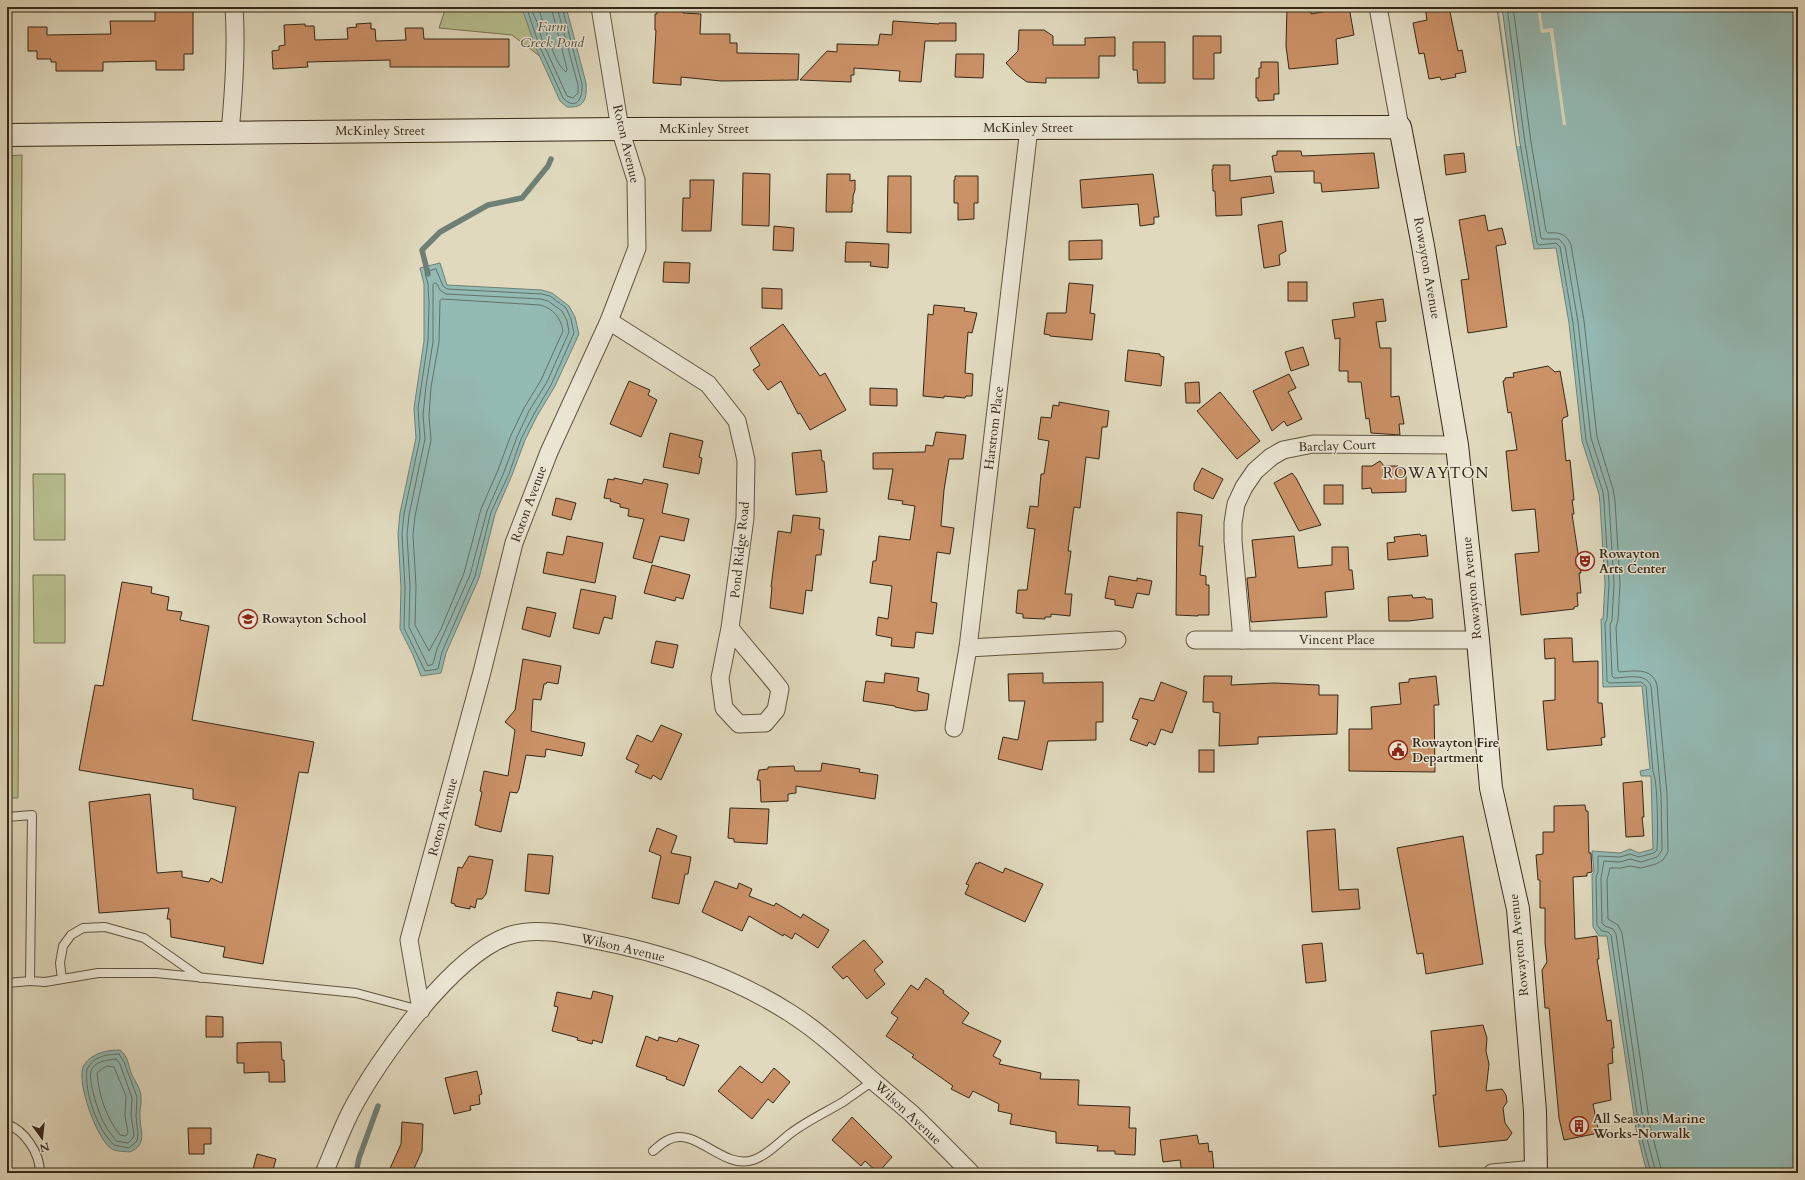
<svg xmlns="http://www.w3.org/2000/svg" width="1805" height="1180" font-family="Cardo,serif">
	<style>
		.green { fill: #b7be8e; stroke: #767352 }
		.water { fill: #94bab4; stroke: #6e8075 }
		.pier { fill: #e0d9bd }
		.lines { fill: none; stroke-linecap: round; stroke-linejoin: round }
		.shore { stroke: #647166; stroke-width: 1 }
		.stream { stroke: #6e8075; stroke-width: 5.5 }
		.building { fill: #cb9167; stroke: #352817 }
		.service-casing { stroke: #605440; stroke-width: 10 }
		.minor-casing { stroke: #605440; stroke-width: 19 }
		.secondary-casing { stroke: #352817; stroke-width: 24 }
		.service { stroke: #ebe6d4; stroke-width: 8 }
		.minor { stroke: #ebe6d4; stroke-width: 17 }
		.secondary { stroke: #ebe6d4; stroke-width: 22 }
		.labels { text-anchor: middle; dominant-baseline: central; stroke-width: 3; stroke-linejoin: round; paint-order: stroke }
		.street-label { font-size: 13px; fill: #352817; stroke: #ebe6d4 }
		.poi-label { font-size: 13px; font-weight: bold; fill: #352817; stroke: #ebe6d4; text-anchor: start }
		.water-label { font-size: 14px; font-style: italic; fill: #4d4c3e; stroke: #ebe6d4 }
		.quarter-label { font-size: 15px; letter-spacing: 1px; fill: #352817; stroke: #ebe6d4 }
	</style>
	<rect width="100%" height="100%" fill="#e0d9bd"/>
	<filter id="stains"><feTurbulence type="fractalNoise" baseFrequency=".005" numOctaves="4"/><feColorMatrix values="0 0 0 0 .2 0 0 0 0 .09 0 0 0 0 .02 0 0 0 .5 -.17"/></filter>
	<radialGradient id="worn" r=".72"><stop offset=".6" stop-color="#630" stop-opacity="0"/><stop offset="1" stop-color="#630" stop-opacity=".3"/></radialGradient>
	<g class="green">
		<path d="M446 7H556L554 67 512 35 439 28Z"/>
		<path d="M22 155 18 798H7V156Z"/>
		<path d="M33 474H65V540H34Z"/>
		<path d="M65 575V643H34L33 575Z"/>
	</g>
	<g class="water">
		<path d="M517 7H566L586 83C587 99 585 108 567 107L560 101 535 46 524 14Z"/>
		<path d="M1510 7H1798V1173H1647L1636 1129 1607 936H1599L1593 927 1592 874 1594 872 1592 851 1620 853 1630 849 1639 853 1653 849 1651 776H1641L1640 771 1650 769 1642 686 1603 687 1601 619H1603L1605 584 1600 503 1599 494 1582 441 1569 323 1556 248 1534 249 1516 144 1497 9Z"/>
		<path d="M440 263 447 285 542 290 552 293 569 306 575 317 579 334 555 386 537 416 525 440 512 475 495 514 479 578 446 653 441 673 421 676 413 655 400 629 401 587 398 534 400 513 416 438 414 408 424 341V284L420 268Z"/>
		<path d="M120 1050C129 1057 128 1066 132 1075 136 1083 141 1089 141 1098 142 1104 139 1110 140 1117 140 1131 148 1144 130 1152 124 1151 117 1152 112 1149 97 1141 75 1079 84 1065 92 1053 107 1050 120 1050Z"/>
	</g>
	<path class="pier" d="M1522 7H1540L1543 29 1553 28 1566 125H1563L1550 32 1541 33 1537 8 1503 13 1521 146H1517L1499 10Z"/>
	<g class="lines">
		<g class="shore">
			<path d="M522 7 528 12 539 45 563 98C577 112 583 97 582 84L562 7"/>
			<path d="M530 7 537 22 543 43 567 96 573 98 578 93V85L557 7"/>
			<path d="M538 7C544 22 553 63 566 72L567 69 551 7"/>
			<path d="M1502 7 1520 143 1537 243 1539 245 1556 243 1560 247 1573 323 1586 440 1603 492 1604 502 1609 584 1607 619 1605 623 1607 681 1609 683 1641 682 1646 686 1653 772C1658 780 1658 837 1657 850L1654 853 1639 857 1630 854 1620 857 1598 856V872L1596 877 1597 925 1602 931 1608 932 1611 935 1639 1128 1651 1173"/>
			<path d="M1507 7 1525 143 1541 238 1543 239H1559L1565 246 1578 322 1591 438 1608 491 1609 502 1614 584 1612 620 1610 625 1612 676 1614 678C1625 678 1646 672 1651 686L1661 795 1662 850 1657 857 1641 862 1630 859 1620 862 1604 861 1601 878 1602 923 1605 926 1613 929 1616 934 1644 1127 1656 1173"/>
			<path d="M1513 7 1531 142 1546 231 1548 233C1559 232 1567 234 1571 245L1584 321 1597 437 1613 489 1615 501 1620 584 1618 620 1616 627 1618 670 1619 672C1634 671 1652 667 1657 685L1667 794 1668 852 1663 860 1656 864 1641 868 1630 866 1621 868H1610L1607 880 1608 919 1618 925 1622 933 1650 1126 1662 1173"/>
			<path d="M436 269 443 286 447 289 542 294 550 296 566 308 571 319 574 333 551 385 534 414 521 439 509 474 491 512 475 576 442 652 438 669 425 671 404 628 405 587 402 534 404 514 420 438 418 408 428 341 429 303 428 284 425 273Z"/>
			<path d="M435 283 437 284 440 290 446 294 541 299 548 301 562 311 567 321 569 332 547 382 529 411 517 437 504 472 487 511 470 575 437 649 433 664 428 666 409 627 410 586 407 535 409 515 425 439 423 415 426 386 433 342V285Z"/>
			<path d="M442 299 540 305C553 308 561 318 563 331L541 380 524 408 511 435 498 470 481 509 464 573 441 629 429 651 415 625 416 586 413 535 415 516 431 440 429 415 431 387 439 342 440 301Z"/>
			<path d="M119 1054 124 1062 137 1097 136 1116 138 1134 137 1141 129 1148 114 1145C97 1129 84 1092 87 1069 93 1057 106 1054 119 1054Z"/>
			<path d="M116 1059 120 1064 132 1098 131 1116 134 1134 133 1138 128 1143 116 1141C113 1136 108 1131 105 1125 99 1115 88 1082 91 1071 94 1061 108 1060 116 1059Z"/>
			<path d="M107 1066 114 1067 126 1096 125 1116 128 1133 126 1136 120 1135C106 1117 99 1096 97 1073L102 1069Z"/>
		</g>
		<g class="stream">
			<path d="M428 274 422 250 440 232 488 205 522 198 548 166 551 159"/>
			<path d="M356 1173 359 1158 378 1106"/>
		</g>
	</g>
	<g class="building">
		<path d="M155 7H193V54H184V70H156V61L103 62V71H56V62H51V59H37V51H28V27H47V35L111 34 110 21H155Z"/>
		<path d="M657 7H683V13L701 14 700 34H730V43H737V53L799 54 798 80 721 81 681 77V85L653 83 656 30H655V14H657Z"/>
		<path d="M1287 7H1311V14L1349 7 1354 35 1336 39 1338 64 1289 69 1286 46Z"/>
		<path d="M1425 7H1449L1458 51 1462 50 1466 72 1455 74 1456 77 1441 80 1440 77 1429 79 1424 53 1419 54 1413 23 1427 20Z"/>
		<path d="M893 21 939 24V23H956V41H925L921 82 899 81 900 71 854 68V75H851V82L800 80 827 51 837 52V44L878 45 880 34 892 35Z"/>
		<path d="M371 23V29H375L376 41 406 40 405 28H423L424 39H509V67H390V60L307 62 308 67 273 69 272 51 279 50V46L285 45 284 25 305 24V26H314L315 40 348 39 347 28 357 27 356 24Z"/>
		<path d="M1019 30H1044L1053 36V45H1085V38L1115 37V56H1099V78H1046V83L1027 82 1016 74 1006 63 1018 51Z"/>
		<path d="M1193 36H1221V53H1214V79H1193Z"/>
		<path d="M1133 42H1165V83H1138L1137 70H1133Z"/>
		<path d="M956 54H984L983 78 955 77Z"/>
		<path d="M1261 62H1278L1279 94H1274V100L1258 101V98H1256V78H1259V68H1261Z"/>
		<path d="M1277 151H1301L1302 156 1374 153 1379 188 1322 192 1321 183H1314V171L1275 172 1272 156 1277 155Z"/>
		<path d="M1464 153 1466 172 1446 175 1444 155Z"/>
		<path d="M1213 165H1230V181L1271 176 1274 193 1241 198 1242 215 1216 216 1215 191H1213L1212 169H1213Z"/>
		<path d="M743 173 770 174 769 226 742 225Z"/>
		<path d="M827 174H850V181L855 180V190L853 196V204H852V212H826Z"/>
		<path d="M1153 174 1159 217H1154V224L1140 226 1138 204 1082 208 1080 180Z"/>
		<path d="M888 176H911V233L887 232Z"/>
		<path d="M955 176H978V203H974V219L958 220V203H954V180H955Z"/>
		<path d="M690 180H714L711 231H682L683 198H690Z"/>
		<path d="M1485 215 1488 231 1502 228 1506 244 1496 246 1507 327 1468 333 1461 280 1469 279 1459 220Z"/>
		<path d="M1282 221 1286 251 1279 255 1280 265 1264 268 1258 225Z"/>
		<path d="M774 226 794 228 793 251 773 250Z"/>
		<path d="M1102 240V259L1069 260V241Z"/>
		<path d="M846 242 889 244 888 268 870 266 871 262H845Z"/>
		<path d="M664 262 690 263 689 283 663 282Z"/>
		<rect x="1288" y="282" width="19" height="19"/>
		<path d="M1069 283 1093 285 1090 313 1095 314 1092 340 1050 336V335L1044 334 1047 313H1066Z"/>
		<path d="M762 288 782 289V309L762 308Z"/>
		<path d="M1383 299 1386 321 1376 322 1380 348H1391V397L1399 396 1404 424H1399L1400 435 1371 433 1369 418 1366 419 1361 382H1348V371H1339L1340 338 1335 339 1332 320 1355 317 1353 303Z"/>
		<path d="M934 305 965 308 964 311 977 313 972 333 968 332 965 373 973 374 972 396H966L965 398 944 396V398L923 396 928 314 933 315Z"/>
		<path d="M783 324 820 376 825 373 846 410 810 430 800 413 798 414 781 381 768 390 753 370 760 365 750 348Z"/>
		<path d="M1303 347 1309 365 1291 371 1285 352Z"/>
		<path d="M1128 350 1160 354V356L1164 357 1161 386 1125 381Z"/>
		<path d="M1548 366 1555 372 1560 371 1568 416 1563 418 1562 421 1566 461 1570 460 1574 500H1572L1574 514H1572L1581 573H1579L1581 593H1577L1578 606 1574 607V609L1521 615 1515 554 1539 552 1538 541 1535 509 1512 511 1506 451 1517 450 1511 412 1508 413 1503 381 1505 380V378L1514 377 1513 373Z"/>
		<path d="M1289 374 1296 388 1288 392 1302 419 1287 426 1284 421 1272 431 1253 391Z"/>
		<path d="M629 381 650 390 648 395 657 400 641 437 610 424Z"/>
		<path d="M1199 382 1200 403H1186L1185 383Z"/>
		<path d="M870 388 897 389V406L870 405Z"/>
		<path d="M1220 392 1260 441 1237 459 1197 411Z"/>
		<path d="M1059 402 1109 411 1107 427H1102L1099 459 1086 457 1080 508 1074 507 1068 551H1071L1065 594H1072L1070 616 1051 614V617H1045V619L1023 618V614L1016 613 1018 590H1027L1035 529 1027 528 1030 506 1038 507 1041 474H1044L1049 441 1038 439 1041 417 1051 418 1053 405 1059 406Z"/>
		<path d="M936 432 966 435 963 459H949L944 490 941 526 954 528 950 554 937 552 931 602 937 603 933 634 916 632 914 648 891 646 892 638 876 635 878 617 888 619 892 586 870 583 873 561H876L879 536 910 540 915 506 902 504 903 501 888 499 893 469H873V453L925 452 926 445 933 446Z"/>
		<path d="M670 433 703 441 699 457 702 458 699 474 663 467Z"/>
		<path d="M821 450 822 461H824L827 492 796 495 792 453Z"/>
		<path d="M1380 461 1384 466H1398L1397 469H1406V492L1372 493 1371 488 1362 489V466H1372Z"/>
		<path d="M1202 468 1223 479 1213 499 1194 490V484Z"/>
		<path d="M1292 473 1296 478 1321 525 1299 531 1288 510 1274 483Z"/>
		<path d="M614 478 642 484 644 479 668 484 662 513 689 519 684 541 660 536 652 563 633 558 644 519 628 516 629 509 620 507V504L610 501 611 499 604 498 608 479 614 480Z"/>
		<rect x="1324" y="485" width="19" height="19"/>
		<path d="M556 498 576 503 571 520 552 515Z"/>
		<path d="M1177 512 1202 515 1199 546H1203L1200 575 1206 576V585H1209V615H1198V616L1176 615Z"/>
		<path d="M793 515 820 518 819 529 824 530 821 555H816L812 591 806 590 803 614 770 608 772 587H771L778 531 791 533Z"/>
		<path d="M1420 534 1421 536 1426 535 1428 556 1388 560 1387 543 1395 542 1394 537Z"/>
		<path d="M567 536 603 543 595 583 543 573 547 552 563 555Z"/>
		<path d="M1294 536 1298 568 1332 565V547H1348L1349 570H1352L1354 589 1325 592 1327 617 1251 622 1247 578 1256 577 1252 540Z"/>
		<path d="M652 565 690 575 683 599 676 597 675 601 644 593Z"/>
		<path d="M1109 576 1137 581V578L1152 581 1149 595 1137 593 1133 608 1115 605V600L1105 598Z"/>
		<path d="M122 582 152 587 151 593 169 597 167 610 182 612 180 620 209 626 192 720 314 742 308 773 299 772 263 964 223 957 225 947 171 937 170 919H167L169 908 99 913 89 802 150 794 157 873 182 871V877L209 882 211 878 222 883 236 807 193 799V789L79 770 95 685 103 686Z"/>
		<path d="M581 589 616 596 612 619 604 617 599 634 573 628Z"/>
		<path d="M1412 595 1413 598 1425 597 1426 599H1432L1433 618 1409 621H1389L1388 597Z"/>
		<path d="M527 607 556 613 550 637 522 629Z"/>
		<path d="M1565 638H1572L1573 662 1598 661V703H1602L1605 737 1601 738 1602 745 1547 750 1543 701 1555 700V658L1545 659 1544 639Z"/>
		<path d="M656 641 678 645 673 668 651 663Z"/>
		<path d="M523 659 561 666 558 684 547 682 546 684H544L541 700 533 699 531 731 585 743 582 756 546 749 545 757 526 755 519 789 517 793 510 792 501 832 479 827V826L475 825 482 792 480 791 484 771 508 776 515 730 505 722 515 710Z"/>
		<path d="M885 673 919 678 917 691 929 694 927 710 915 711 895 707V706L863 701 866 681 884 683Z"/>
		<path d="M1043 673V683L1103 682V722H1096V740L1048 741 1042 770 998 759 1003 737 1018 740 1025 701H1009L1008 674Z"/>
		<path d="M1204 676H1232L1231 685 1274 683 1319 685V695H1338L1337 734 1258 737V744L1219 746 1220 713 1213 712V702H1203Z"/>
		<path d="M1436 676 1439 705H1434L1435 772 1349 771V729H1372L1371 707 1401 704 1399 683 1409 682V679Z"/>
		<path d="M1161 682 1187 692 1172 733 1161 729 1155 745 1149 742 1147 746 1130 740 1138 720 1132 718 1140 698 1154 701Z"/>
		<path d="M661 725 682 734 661 780 653 775 651 779 635 772 639 765 626 759 637 735 652 742Z"/>
		<rect x="1199" y="750" width="15" height="22"/>
		<path d="M822 763 860 769 859 772 878 775 875 799 796 786V793L788 794V801L761 802 760 780H757L759 770 768 769V767L794 766 795 771H821Z"/>
		<path d="M1642 781 1644 817H1642L1644 836 1626 837 1623 783Z"/>
		<path d="M1585 805 1586 811H1588L1589 853H1591L1592 872 1587 873V876L1573 877 1575 939 1597 936 1599 959H1597L1607 1021 1611 1020 1614 1048H1612L1613 1063 1608 1064 1611 1100 1593 1104 1599 1133 1564 1140 1559 1118 1549 1008H1545L1542 970 1547 962 1545 943V908H1540V880H1538L1536 855 1543 854V832H1554V806Z"/>
		<path d="M730 808 769 809 767 844 734 842V839L728 838Z"/>
		<path d="M657 828 677 836 671 853 691 857 688 874H685L679 904 652 898 661 856 649 851Z"/>
		<path d="M1335 829 1339 890 1358 889 1360 909 1312 912 1307 831Z"/>
		<path d="M1463 836 1483 964 1426 974 1423 953 1417 954 1397 848Z"/>
		<path d="M528 854 553 856 549 894 525 891Z"/>
		<path d="M469 856 493 860 486 894 482 899H477L475 908 470 906V909L455 906V904L451 903 458 867 462 868Z"/>
		<path d="M979 862 1003 873 1005 868 1043 884 1025 922 965 894 969 885 966 884 976 863 978 864Z"/>
		<path d="M715 881 737 889 739 883 752 889 749 896 774 906 776 903 801 918 803 914 829 930 818 948 795 933 792 939 784 934 783 936 749 916 742 931 702 912Z"/>
		<path d="M864 940 883 962 874 970 885 984 867 999 847 976 843 979 832 967Z"/>
		<path d="M1322 943 1326 981 1306 983 1302 945Z"/>
		<path d="M926 978 944 991 943 993 969 1013 962 1023 1001 1041 993 1056 1001 1060 999 1064 1041 1073 1040 1079 1079 1080 1078 1105 1130 1107 1129 1128H1136L1135 1155 1115 1154V1151H1097L1098 1146 1056 1143V1132L1010 1124 1012 1114 998 1111 999 1104 973 1091 969 1098 951 1089 953 1086 912 1057 914 1055 886 1036 898 1018 891 1013 911 985 918 990Z"/>
		<path d="M593 991 613 996 602 1043 593 1040 592 1044 577 1040 578 1038 571 1036 552 1031 558 1007 554 1006 557 992 591 999Z"/>
		<path d="M206 1016 223 1017V1037H206Z"/>
		<path d="M1483 1025 1487 1038 1486 1051 1489 1064 1486 1091 1502 1089 1506 1095 1507 1102 1503 1108 1505 1123 1512 1133 1507 1140 1439 1147 1433 1095H1436L1431 1031Z"/>
		<path d="M646 1036 658 1041 659 1037 677 1042 679 1038 699 1045 684 1086 666 1079 667 1077 636 1066Z"/>
		<path d="M260 1042H281L282 1060H284L285 1082H269V1072L244 1073V1063H237V1043Z"/>
		<path d="M740 1066 762 1083 774 1068 790 1082 773 1103 768 1099 752 1119 718 1091Z"/>
		<path d="M477 1071 482 1094 479 1095 480 1104 470 1106 471 1110 454 1114 445 1078Z"/>
		<path d="M852 1117 892 1157 878 1173 865 1161 861 1166 832 1140Z"/>
		<path d="M402 1122 423 1124 422 1151 412 1173H388L401 1144Z"/>
		<path d="M188 1128H211V1144H204V1154H189Z"/>
		<path d="M1197 1135 1199 1144 1208 1143 1209 1152 1212 1151 1214 1170 1182 1173 1180 1160 1163 1162 1160 1140Z"/>
		<path d="M257 1154 276 1159 272 1173H252Z"/>
	</g>
	<g class="lines">
		<defs>
			<g id="service">
				<path d="M7 817 32 815 30 981 45 982 98 973H156L356 993 420 1010"/>
				<path d="M62 979 60 963 63 946 71 935 83 928 105 927 144 938 201 978"/>
				<path d="M7 983 30 981"/>
				<path d="M7 1124C25 1131 40 1153 40 1173"/>
				<path d="M653 1151C658 1147 663 1142 668 1140 695 1125 722 1170 753 1160 768 1155 779 1142 791 1133 807 1121 826 1112 843 1102 853 1095 863 1088 873 1081"/>
			</g>
			<g id="minor">
				<path d="M1378 7 1400 127"/>
				<path d="M230 132C234 90 237 49 234 7"/>
				<path d="M609 321 708 384 737 421 746 460 745 518 730 628 720 678 724 708 739 724 765 723 776 710 780 689C764 668 746 649 730 628"/>
				<path d="M1195 640H1478"/>
				<path d="M1242 640 1233 541V523L1236 504 1244 487 1255 471 1271 457 1283 450 1313 444 1457 445"/>
				<path d="M968 648 1117 640"/>
				<path d="M954 728 968 648 1029 128"/>
				<path d="M421 1010 409 940 482 672 514 543 549 452 609 321 637 248 636 180 620 129 600 7"/>
				<path d="M324 1173C333 1152 341 1131 351 1111 378 1059 452 956 508 936 537 926 571 935 600 941 666 954 732 976 790 1013 820 1032 845 1056 872 1080 885 1091 898 1102 911 1113 931 1132 951 1153 971 1173"/>
				<path d="M1492 1173 1536 1169"/>
			</g>
			<path id="secondary" d="M7 135 620 129 1400 127 1423 246 1457 445 1478 640 1491 788 1518 909 1535 1111 1536 1173"/>
		</defs>
		<use href="#service" class="service-casing"/>
		<use href="#minor" class="minor-casing"/>
		<use href="#secondary" class="secondary-casing"/>
		<use href="#service" class="service"/>
		<use href="#minor" class="minor"/>
		<use href="#secondary" class="secondary"/>
	</g>
	<defs>
		<symbol id="theatre-ring" viewBox="-11 -11 22 22"><circle r="9.5" fill="#ebe6d4" stroke="#8f2418" stroke-width="1.5"/><path d="M-5-5.5Q0-4 5-5.5V0Q5 5 0 6Q-5 5-5 0ZM-3.3-2.5H-1v1.5H-3.3ZM1-2.5H3.3v1.5H1ZM-2.8 1Q0 5.5 2.8 1Z" fill="#8f2418"/></symbol>
		<symbol id="school-ring" viewBox="-11 -11 22 22"><circle r="9.5" fill="#ebe6d4" stroke="#8f2418" stroke-width="1.5"/><path d="M0-5L7-2L0 1L-7-2ZM-4 1L0 2.5L4 1V4Q0 6-4 4Z" fill="#8f2418"/></symbol>
		<symbol id="civic-ring" viewBox="-11 -11 22 22"><circle r="9.5" fill="#ebe6d4" stroke="#8f2418" stroke-width="1.5"/><path d="M-.6-6.5H3V-4.5H.6V-3L4-1V1h2V6H-6V1h2V-1L-.6-3ZM-1.2 2.5V6h2.4V2.5Z" fill="#8f2418"/></symbol>
		<symbol id="building-ring" viewBox="-11 -11 22 22"><circle r="9.5" fill="#ebe6d4" stroke="#8f2418" stroke-width="1.5"/><path d="M-4-6H4V6H1V3H-1V6H-4ZM-2.5-4.3h1.7v1.8h-1.7ZM.8-4.3h1.7v1.8H.8ZM-2.5-1h1.7V.8h-1.7ZM.8-1h1.7V.8H.8Z" fill="#8f2418"/></symbol>
	</defs>
	<g fill-rule="evenodd">
		<use href="#theatre-ring" x="1574" y="550" width="22" height="22"/>
		<use href="#school-ring" x="237" y="608" width="22" height="22"/>
		<use href="#civic-ring" x="1387" y="739" width="22" height="22"/>
		<use href="#building-ring" x="1568" y="1115" width="22" height="22"/>
	</g>
	<g class="labels">
		<g class="street-label">
			<text x="1028" y="128">McKinley Street</text>
			<text x="704" y="129">McKinley Street</text>
			<text x="380" y="131">McKinley Street</text>
			<text transform="translate(626 144) rotate(77)">Roton Avenue</text>
			<text transform="translate(1427 268) rotate(80)">Rowayton Avenue</text>
			<text transform="translate(994 428) rotate(-83)">Harstrom Place</text>
			<text transform="translate(1337 446) rotate(-2)">Barclay Court</text>
			<text transform="translate(529 504) rotate(-70)">Roton Avenue</text>
			<text transform="translate(740 550) rotate(-84)">Pond Ridge Road</text>
			<text transform="translate(1472 588) rotate(-96)">Rowayton Avenue</text>
			<text x="1337" y="640">Vincent Place</text>
			<text transform="translate(443 817) rotate(-75)">Roton Avenue</text>
			<text transform="translate(1519 945) rotate(-96)">Rowayton Avenue</text>
			<text transform="translate(623 948) rotate(13)">Wilson Avenue</text>
			<text transform="translate(908 1113) rotate(43)">Wilson Avenue</text>
		</g>
		<g class="poi-label">
			<text x="1599" y="554">Rowayton<tspan x="1599" dy="15">Arts Center</tspan></text>
			<text x="262" y="619">Rowayton School</text>
			<text x="1412" y="743">Rowayton Fire<tspan x="1412" dy="15">Department</tspan></text>
			<text x="1593" y="1119">All Seasons Marine<tspan x="1593" dy="15">Works-Norwalk</tspan></text>
		</g>
		<g class="water-label">
			<text x="552" y="26">Farm<tspan x="552" dy="16">Creek Pond</tspan></text>
		</g>
		<g class="quarter-label">
			<text x="1436" y="473">ROWAYTON</text>
		</g>
	</g>
	<rect width="1805" height="1180" fill="none" stroke="#e0d9bd" stroke-width="24"/>
	<rect x="8" y="8" width="1789" height="1164" fill="none" stroke="#352817" stroke-width="2"/>
	<rect x="12" y="12" width="1781" height="1156" fill="none" stroke="#352817"/>
	<g transform="translate(42 1138) rotate(165)" stroke="#ebe6d4" stroke-width="3" paint-order="stroke">
	<path d="M0-3L7 15L0 10L-7 15Z" fill="#352817"/>
	<text y="-6" font-size="11" font-weight="bold" text-anchor="middle" fill="#352817">N</text>
	</g>
	<rect width="100%" height="100%" filter="url(#stains)"/>
	<rect width="100%" height="100%" fill="url(#worn)"/>
</svg>
